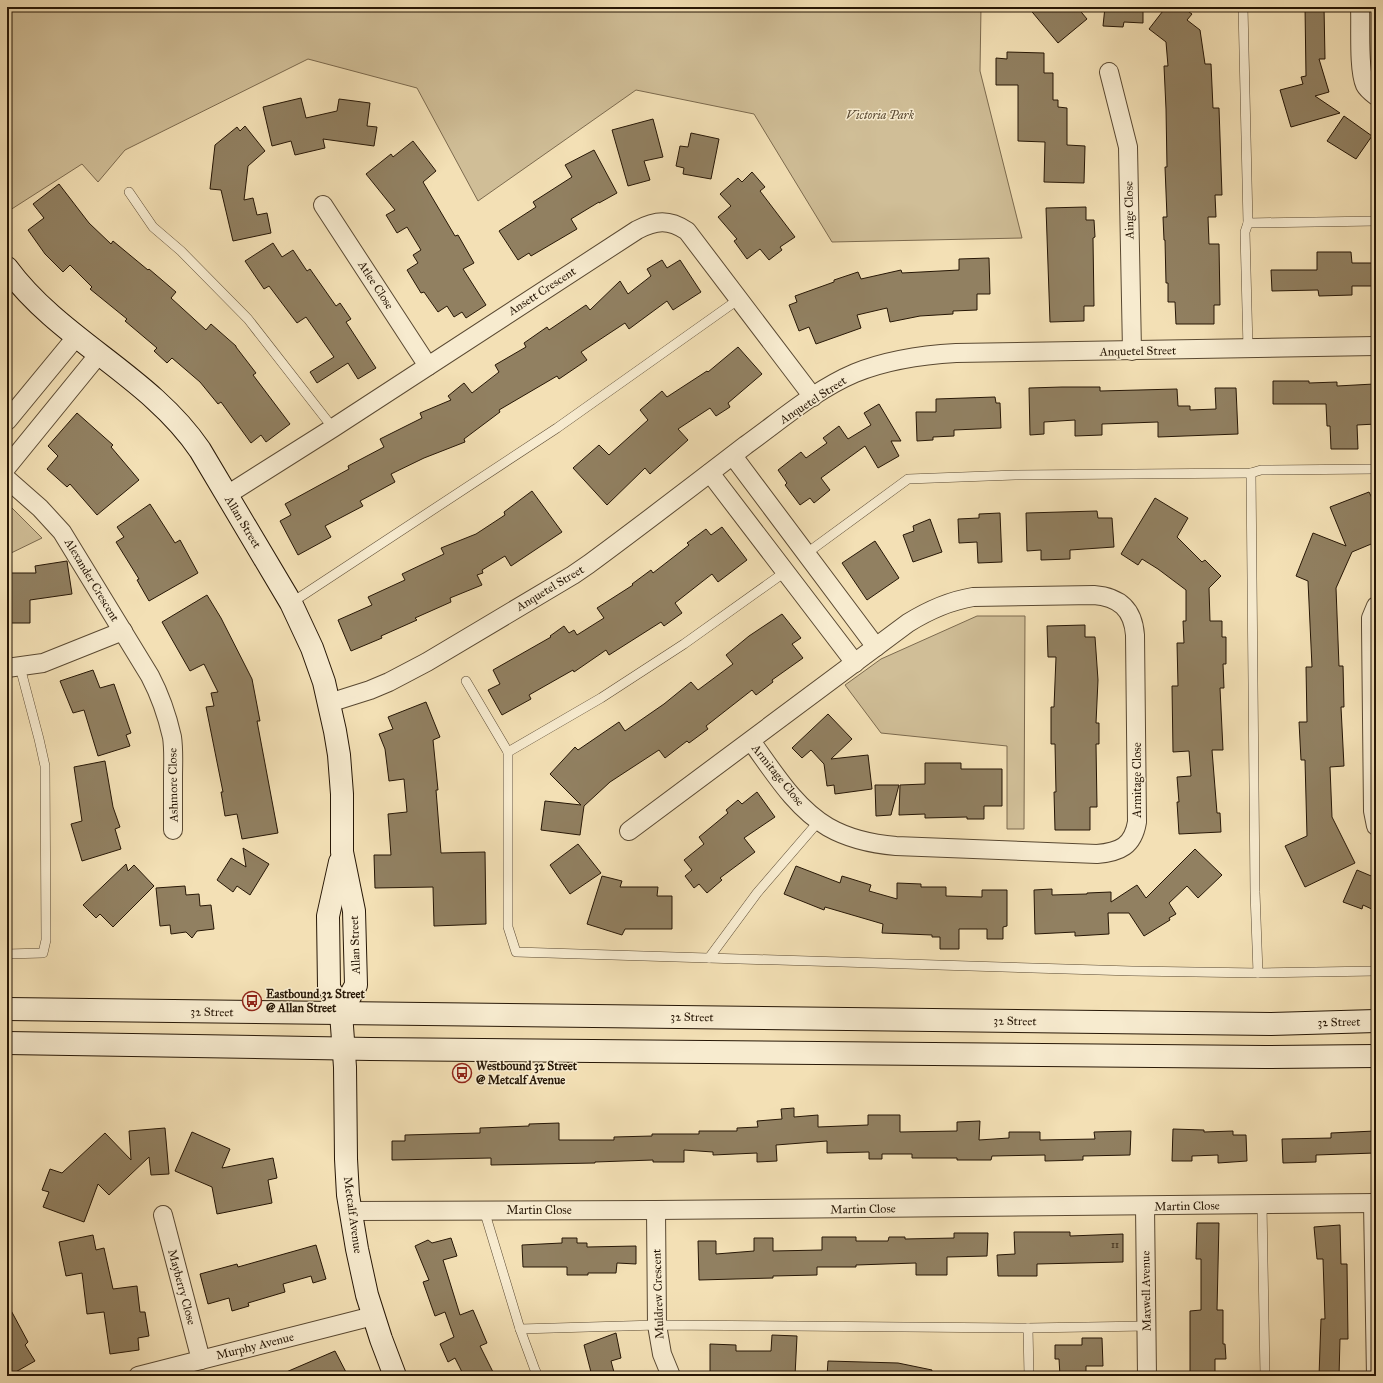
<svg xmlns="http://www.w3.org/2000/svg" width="1383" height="1383" font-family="'IM FELL Great Primer',serif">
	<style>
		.green { fill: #d0be97; stroke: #7c6a4e }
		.building { fill: #918061; stroke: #271706 }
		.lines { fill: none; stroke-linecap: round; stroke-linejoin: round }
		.lane-casing { stroke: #5a4932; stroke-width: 10 }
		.street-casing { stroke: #5a4932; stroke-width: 20 }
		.secondary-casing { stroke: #271706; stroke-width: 24 }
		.lane { stroke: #f7ebcf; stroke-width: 9 }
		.street { stroke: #f7ebcf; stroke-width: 18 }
		.secondary { stroke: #f7ebcf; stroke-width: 22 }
		.labels { text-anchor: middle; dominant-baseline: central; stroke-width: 3; stroke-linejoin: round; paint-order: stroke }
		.number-label { font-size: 10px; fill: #42311d }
		.park-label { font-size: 12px; font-style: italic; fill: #5a4932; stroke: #f7ebcf }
		.street-label { font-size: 12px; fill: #271706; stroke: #f7ebcf }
		.poi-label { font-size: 12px; font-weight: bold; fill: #271706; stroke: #f7ebcf; text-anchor: start }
	</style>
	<rect width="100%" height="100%" fill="#f3e0b5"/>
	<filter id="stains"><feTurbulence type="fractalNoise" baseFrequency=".005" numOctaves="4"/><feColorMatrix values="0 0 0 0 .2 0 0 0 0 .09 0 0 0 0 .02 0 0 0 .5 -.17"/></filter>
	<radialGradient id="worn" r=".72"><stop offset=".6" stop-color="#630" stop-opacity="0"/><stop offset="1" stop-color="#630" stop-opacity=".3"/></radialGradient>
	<g class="green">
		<path d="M7 7H981L980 71 1022 238 832 242 754 114 636 90 478 201 417 88 308 59 125 150 98 182 82 164 7 212Z"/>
		<path d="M7 503 42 538 7 555Z"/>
		<path d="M977 616H1025L1024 829H1007V746L881 733 845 685 881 659Z"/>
	</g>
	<g class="building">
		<path d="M1028 7H1077L1087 19 1058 43Z"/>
		<path d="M1105 7H1143V23L1124 22 1123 27 1103 26Z"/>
		<path d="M1166 7H1182L1192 14 1187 20 1200 30 1205 64H1211L1213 108H1219L1222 195H1215L1216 217H1208L1209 244H1219L1220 305H1214V324H1176L1175 302H1168V283H1166L1165 240H1164L1163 217H1167L1165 167H1167L1166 109 1164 66H1168L1166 42 1149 29Z"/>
		<path d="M1305 7H1324L1325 59H1319L1329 92 1315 96 1340 113 1291 127 1280 90 1303 84 1301 77 1306 76Z"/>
		<path d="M1007 52 1044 53V73H1053V100H1058V107L1067 108V145L1085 146 1084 183 1044 182 1045 142 1018 141V85H996V58L1007 59Z"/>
		<path d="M301 98 306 118 337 111 339 99 370 103 367 126 377 127 374 146 323 139 325 148 295 155 291 141 272 146 263 107Z"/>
		<path d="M1344 116 1372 136 1356 159 1327 141Z"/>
		<path d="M653 119 663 157 644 161 650 180 628 186 612 130Z"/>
		<path d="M245 126 265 151 248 166 244 200 253 198 257 215 267 213 271 233 233 241 221 190 210 189 215 145 237 127 240 131Z"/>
		<path d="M691 133 719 139 711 179 683 174 684 168 676 166 680 146 688 147Z"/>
		<path d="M413 141 436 171 423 182 455 236 458 235 474 263 463 269 486 305 466 318 462 312 454 317 447 306 438 312 424 292 421 293 407 270 418 263 413 255 421 250 407 227 397 233 386 215 395 210 366 174 391 154 393 157Z"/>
		<path d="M594 150 617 193 599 203V202L571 219 577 229 531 256 529 253 518 260 499 231 536 207 533 202 572 177 565 165Z"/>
		<path d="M752 172 765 187 760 191 795 237 780 247 782 250 769 260 760 249 747 259 734 241 737 239 718 217 731 206 720 194 738 178 742 182Z"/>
		<path d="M59 184 89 223 111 244 113 241 148 270 149 269 176 292 171 298 206 330 211 324 236 346V347L256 373 253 375 290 424 266 442 261 435 251 443 221 402 218 404 200 382 172 358 167 363 154 351 157 348 125 321 127 319 90 289 92 287 70 265 63 272 45 254 28 230 44 218 33 204Z"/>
		<path d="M1086 207V220H1094L1095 237 1093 238 1094 306H1084V321L1050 322 1046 208Z"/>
		<path d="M273 243 282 257 293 250 307 271 310 269 336 306 340 303 351 319 346 322 376 368 358 379 348 363 317 383 310 372 334 357 306 317 297 323 269 286 264 289 245 261Z"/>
		<path d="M1317 252H1351L1352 263H1376V286H1352V295L1319 296 1318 290 1272 291 1271 270H1317Z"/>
		<path d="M989 258 990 294H977V310L953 311V314L920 316 890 322 887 308 857 315 861 328 816 344 809 327 799 331 789 305 797 302 795 296 834 282V280L858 272 861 279 901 270 902 273 959 270V259Z"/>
		<path d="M662 260 667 268 680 260 701 292 673 310 667 301 629 329 625 323 581 352 587 360 559 379 557 376 499 410 500 412 464 439 465 442 424 458 391 474 395 482 360 501 363 506 325 526 331 537 298 555 280 521 291 515 285 504 349 469 348 466 384 447 380 439 422 418 420 413 451 400 448 396 464 383 472 393 499 372 495 365 526 347 524 343 547 327 549 330 586 305 590 310 620 281 628 294 651 276 647 269Z"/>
		<path d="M738 347 762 374 728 403 730 407 716 416 710 408 678 429 688 440 650 474 645 468 607 505 573 468 599 445 609 455 648 420 640 410 662 391 667 397 707 371 708 372Z"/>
		<path d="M1273 381H1309V383L1337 382V386L1374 384 1376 399V424L1357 425 1358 449H1331L1330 426H1327L1326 404H1273Z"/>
		<path d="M1062 387H1100V391L1177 389 1178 406H1190V410L1216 409 1215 388H1236L1238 434 1158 437V422L1102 424V435L1075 436V420L1044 422V434L1030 435 1029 388Z"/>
		<path d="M995 397 996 403H1000L1001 428 954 430V436L933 437V440L917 441 916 412H936V399Z"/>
		<path d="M879 404 901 441H891L899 456 878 468 865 446 821 478 830 490 814 503 810 498 800 505 785 485 787 483 778 470 801 452 806 458 827 443 823 438 839 426 848 439 871 425 864 413Z"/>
		<path d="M77 413 113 445 111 447 139 480 97 515 70 484 67 487 47 469 58 456 48 446Z"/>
		<path d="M532 491 562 532 511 566 505 556 482 570 483 573 477 575 482 585 450 598 451 602 415 618 417 620 381 636 382 638 351 651 338 620 372 605 368 597 405 580 402 574 444 554 441 548 476 534 505 515 504 512Z"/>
		<path d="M1369 492 1376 506V542L1352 552 1336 588 1339 666H1343L1344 707H1341L1344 766 1330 767 1332 817 1355 863 1305 887 1285 846 1307 836 1305 760H1301L1299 722H1307L1306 667H1312L1308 581 1296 576 1313 533 1346 546 1330 507Z"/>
		<path d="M1155 498 1188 518 1177 537 1202 562 1205 560 1221 576 1209 588 1210 621H1222V637H1226V664H1223L1224 688H1220L1223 750H1212L1217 813H1220L1221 832 1179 834 1177 802H1179L1177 777 1191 776 1189 751 1173 752 1172 686H1178L1177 643H1184L1183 621H1186V590L1158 569 1142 559 1138 565 1121 554Z"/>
		<path d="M150 504 175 543 180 540 198 573 149 601 137 580 139 579 116 542 124 537 117 527Z"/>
		<path d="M1097 511 1098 518H1112L1114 547 1070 550V559L1041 560V550L1027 551 1026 513Z"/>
		<path d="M1000 513 1002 562 978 563 977 542 959 543 958 519 979 518V514Z"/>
		<path d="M930 519 942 552 913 562 903 535 914 531 913 526Z"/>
		<path d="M722 527 747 560 718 582 712 574 675 603 682 613 664 626 661 622 609 655 606 650 574 672 573 670 529 695 531 699 502 715 488 690 500 684 493 670 551 637 550 636 564 626 569 633 574 630 577 635 604 618 597 608 633 585 632 584 651 570 653 573 689 545 687 543 706 529 711 535Z"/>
		<path d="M875 541 899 578 867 600 842 563Z"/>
		<path d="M67 561 72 594 30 600V623H7V573H36L35 566Z"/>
		<path d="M207 595 221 618 252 679 260 721H257L278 833 242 839 237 814 225 816 221 792H223L206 707 214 706 211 693 218 692 204 664 190 671 162 622Z"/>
		<path d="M782 614 801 638 792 644 803 658 772 680 773 682 756 695 752 690 706 726 708 729 689 743 687 741 665 758 659 750 610 782 584 806 580 835 541 830 545 801 581 805 550 774 575 747 578 750 619 722 625 731 664 704 691 682 698 690 733 664 726 655 749 636Z"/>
		<path d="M1085 625V637H1095L1098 680 1096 723H1099V744H1096L1097 807H1090V830H1055L1054 792H1056L1055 744H1051V707H1054L1056 657H1048L1047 626Z"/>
		<path d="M93 670 100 688 114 684 131 733 126 735 130 746 98 756 84 710 73 713 60 681Z"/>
		<path d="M426 702 440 737 433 740 438 790H436L441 853 485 852 486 924 434 926 433 887 375 888 374 855H391L388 814 407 812 404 779 389 781 385 749 379 734 393 729 388 717Z"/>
		<path d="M828 714 852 739 831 759 868 755 872 789 835 794 834 785 827 786 824 764 811 750 802 758 792 748Z"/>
		<path d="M105 761 113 807 120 827 115 829 121 849 82 861 71 824 82 821 74 767Z"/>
		<path d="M925 763H961V769H1002V806H984V819H967V817L925 818V814L899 815 900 785 925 784Z"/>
		<path d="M875 785H899L891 815 876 816Z"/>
		<path d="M757 792 775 817 744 838 755 852 720 878 722 880 707 893 699 884 694 888 685 876 692 870 684 860 704 844 699 837 728 813 726 810 738 800 742 804Z"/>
		<path d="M578 844 601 873 570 894 550 865Z"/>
		<path d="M243 848 269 864 250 895 237 886 233 892 217 880 231 858 246 867Z"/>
		<path d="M1195 849 1222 875 1198 898 1187 886 1169 903 1176 914 1169 918 1170 920 1144 936 1129 913H1108L1109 934 1075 936V932L1035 934 1034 890 1052 889V895L1087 894V893L1111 892V902L1137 885 1146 898Z"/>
		<path d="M126 864 128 871 134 865 154 886 113 927 100 914 96 918 83 905Z"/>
		<path d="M796 866 840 883 842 876 871 885 869 891 897 899V883L921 884V887H946V896L982 897V890H1007V926L1003 927V939H987V929H959V949H940V937H932V935L882 933 883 924 825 907 824 910 784 894Z"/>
		<path d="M1357 870 1376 878V911L1363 905 1362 909 1343 902Z"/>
		<path d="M602 876 622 881 620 887H658L657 896H672V929H625L622 935 587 924Z"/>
		<path d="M185 886 186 895 199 894 200 906 211 905 214 929 197 931 192 938 186 932 171 934 170 925 160 926 156 888Z"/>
		<path d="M794 1108V1117L818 1115V1127L868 1125V1115H900V1132L957 1131V1122L980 1121 979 1140 1009 1138V1132H1040V1140L1095 1139 1094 1132 1131 1131 1130 1155 1083 1156V1160L1045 1161V1155L992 1156 991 1160H957V1158H912V1154H882V1159H869V1152L827 1153V1141L776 1145 777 1161 757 1162V1153L713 1155V1152L684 1150V1162H653V1160L595 1162V1163L491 1165V1158L392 1160V1141H405V1135L480 1133V1128L529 1126V1124L559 1123V1140H614V1137L652 1136V1134H699V1131H737V1128L758 1127 757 1121 782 1119 781 1109Z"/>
		<path d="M165 1128 169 1174 151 1175 149 1157 109 1195 98 1184 84 1222 43 1207 49 1192 42 1190 50 1169 62 1173 105 1133 131 1160 129 1131Z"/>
		<path d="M1173 1129 1204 1130V1132L1233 1131V1135H1246L1247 1161 1218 1163V1155L1192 1156V1161H1172Z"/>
		<path d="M1375 1131V1153L1316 1155V1162L1283 1163 1282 1139 1331 1138V1133Z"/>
		<path d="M192 1132 230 1149 222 1168 273 1158 277 1178 268 1180 272 1203 217 1214 212 1187 175 1171Z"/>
		<path d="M1197 1223H1219L1217 1310H1223V1344H1225L1226 1359H1215V1376H1190V1311L1201 1310V1259H1196Z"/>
		<path d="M1340 1225 1341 1264H1347L1348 1339H1340L1339 1376H1319L1321 1319H1325L1323 1259H1317L1314 1227Z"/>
		<path d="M1014 1232H1070V1236L1123 1234V1262L1037 1264V1276H998L997 1255 1015 1254Z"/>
		<path d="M954 1233H988L987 1256 947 1257V1275H916V1263L856 1265V1267H817V1275L773 1276V1278L699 1280 698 1241H716V1254L754 1251V1238H773V1251L822 1250V1237H856V1241H888L889 1237H905V1239L954 1238Z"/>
		<path d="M93 1235 96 1250 104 1248 113 1289 137 1286 140 1312H145L149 1336 138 1338 139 1350 110 1354 104 1312 87 1314 82 1273 66 1276 59 1242Z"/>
		<path d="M451 1238 457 1256 443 1260 460 1315 473 1310 487 1343 480 1346 495 1376H464L455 1358 448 1362 440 1344 454 1337 445 1312 435 1316 423 1282 429 1280 415 1246 428 1240 432 1243Z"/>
		<path d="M562 1238H577V1243H587V1247L636 1246V1264L617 1263 616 1273H588V1275H567V1267H523L522 1245 562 1243Z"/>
		<path d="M316 1245 326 1279 313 1283 311 1276 283 1284 285 1292 248 1303 249 1306 232 1311 229 1298 208 1304 200 1274 237 1264 238 1267Z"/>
		<path d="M7 1303 28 1342 25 1345 35 1361 12 1374 7 1364Z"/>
		<path d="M616 1333 621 1358 611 1361 615 1376H592L584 1345Z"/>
		<path d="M772 1335 797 1336 795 1376H723V1373H710V1344L736 1345V1351H771Z"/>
		<path d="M1082 1338H1102L1103 1366H1086V1376H1060L1059 1359H1055V1345H1082Z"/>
		<path d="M335 1351 348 1376H277Z"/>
		<path d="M828 1361 898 1363 932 1370 931 1376H827Z"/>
	</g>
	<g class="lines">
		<defs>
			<g id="lane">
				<path d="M1243 7 1248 223 1245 232 1248 348"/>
				<path d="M129 192 153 227 181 251 248 319 333 428"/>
				<path d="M1248 223 1376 221"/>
				<path d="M1251 473 1255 892 1258 973"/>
				<path d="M807 553 908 479 1015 475 1251 473 1261 470 1376 469"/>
				<path d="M785 572 684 644 601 698 508 752V927L516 952 1132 971 1258 973 1376 971"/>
				<path d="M291 603 557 428 739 299"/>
				<path d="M466 681 508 752"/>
				<path d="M7 954 43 953 46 940 45 766 39 739 20 667"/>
				<path d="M709 958 757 893 819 821"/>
				<path d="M1262 1205 1265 1376"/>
				<path d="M484 1210 520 1329 535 1370 538 1376"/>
				<path d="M1028 1328 1029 1376"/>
				<path d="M520 1329 657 1325 1028 1328 1147 1326"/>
			</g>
			<g id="street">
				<path d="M1360 7C1361 26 1358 69 1365 85 1367 89 1372 93 1376 96"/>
				<path d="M1109 72 1128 147 1132 351"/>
				<path d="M323 205 428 366"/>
				<path d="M7 421 77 336"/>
				<path d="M733 456 876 647"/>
				<path d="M7 467 99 354"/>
				<path d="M710 473 855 663"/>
				<path d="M7 479 40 508 62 532 150 676C160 695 167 715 172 737 174 750 173 764 173 777 173 795 173 813 173 830"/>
				<path d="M227 495 333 428 637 230C656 220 669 219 687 231L813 397"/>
				<path d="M1376 606 1371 618V626L1373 811 1376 826"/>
				<path d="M7 668 43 663 123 631"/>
				<path d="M329 703 370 690 389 682 427 662 573 575 589 564C642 525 694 485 746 445 781 420 815 390 855 373 887 360 921 355 956 353L1376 346"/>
				<path d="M629 831 908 623C929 610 949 601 973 597L1094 595C1119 597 1133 609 1135 635L1137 822C1133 846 1120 852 1097 854L896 846C872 844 849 839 828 827 795 808 773 771 751 741"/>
				<path d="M1373 1203 1376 1376"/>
				<path d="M1145 1206 1147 1376"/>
				<path d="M656 1210 657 1325 662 1354 671 1376"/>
				<path d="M351 1211 656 1210 1376 1203"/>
				<path d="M163 1215 201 1360"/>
				<path d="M138 1376 373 1316"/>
			</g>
			<g id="secondary">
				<path d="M7 268C60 340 150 376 200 450L291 603 312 648 324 682 335 731 339 755 342 794V852L354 911 356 985 341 1013"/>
				<path d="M340 862 328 916 329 987 341 1013 345 1067 346 1159 348 1195 357 1249 367 1295 381 1339 395 1376"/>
				<path d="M7 1009 1271 1024 1376 1021"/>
				<path d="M7 1043 370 1049 1265 1057 1376 1056"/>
			</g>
		</defs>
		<use href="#lane" class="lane-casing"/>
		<use href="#street" class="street-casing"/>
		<use href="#secondary" class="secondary-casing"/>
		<use href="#lane" class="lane"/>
		<use href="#street" class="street"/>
		<use href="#secondary" class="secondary"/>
	</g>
	<defs>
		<symbol id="bus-ring" viewBox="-11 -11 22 22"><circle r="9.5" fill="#f7ebcf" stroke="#8f2418" stroke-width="1.5"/><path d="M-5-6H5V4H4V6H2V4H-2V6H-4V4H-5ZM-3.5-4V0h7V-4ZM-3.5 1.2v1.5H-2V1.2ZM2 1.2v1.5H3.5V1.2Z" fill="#8f2418"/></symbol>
	</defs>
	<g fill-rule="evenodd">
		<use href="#bus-ring" x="241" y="990" width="22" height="22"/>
		<use href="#bus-ring" x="451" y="1062" width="22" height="22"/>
	</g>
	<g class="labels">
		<g class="number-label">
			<text x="1115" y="1245">11</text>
		</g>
		<g class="park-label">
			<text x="880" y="115">Victoria Park</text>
		</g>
		<g class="street-label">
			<text transform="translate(1129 210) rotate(-91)">Ainge Close</text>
			<text transform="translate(376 285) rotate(57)">Atlee Close</text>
			<text transform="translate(542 291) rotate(-33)">Ansett Crescent</text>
			<text transform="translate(1138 351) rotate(-1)">Anquetel Street</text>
			<text transform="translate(813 400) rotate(-33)">Anquetel Street</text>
			<text transform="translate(243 522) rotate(59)">Allan Street</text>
			<text transform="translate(92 580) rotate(59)">Alexander Crescent</text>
			<text transform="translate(550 588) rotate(-31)">Anquetel Street</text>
			<text transform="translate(778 775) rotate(51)">Armitage Close</text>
			<text transform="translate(1137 780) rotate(-90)">Armitage Close</text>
			<text transform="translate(173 785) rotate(-91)">Ashmore Close</text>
			<text transform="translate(355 945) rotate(-92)">Allan Street</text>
			<text transform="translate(212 1012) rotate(1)">32 Street</text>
			<text transform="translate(692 1017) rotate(1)">32 Street</text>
			<text transform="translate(1015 1021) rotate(1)">32 Street</text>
			<text transform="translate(1339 1022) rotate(-1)">32 Street</text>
			<text transform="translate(1187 1206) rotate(-1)">Martin Close</text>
			<text transform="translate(863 1209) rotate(-1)">Martin Close</text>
			<text x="539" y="1210">Martin Close</text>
			<text transform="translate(353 1215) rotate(82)">Metcalf Avenue</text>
			<text transform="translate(182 1287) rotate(75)">Mayberry Close</text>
			<text transform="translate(1146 1291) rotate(-91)">Maxwell Avenue</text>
			<text transform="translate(658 1294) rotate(-92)">Muldrew Crescent</text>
			<text transform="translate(255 1346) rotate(-14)">Murphy Avenue</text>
		</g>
		<g class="poi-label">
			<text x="266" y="994">Eastbound 32 Street<tspan x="266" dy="14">@ Allan Street</tspan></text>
			<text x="476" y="1066">Westbound 32 Street<tspan x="476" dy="14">@ Metcalf Avenue</tspan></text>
		</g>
	</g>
	<rect width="1383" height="1383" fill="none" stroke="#f3e0b5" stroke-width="24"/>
	<rect x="8" y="8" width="1367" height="1367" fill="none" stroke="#271706" stroke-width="2"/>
	<rect x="12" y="12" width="1359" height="1359" fill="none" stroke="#271706"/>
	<rect width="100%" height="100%" filter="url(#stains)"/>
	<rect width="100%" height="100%" fill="url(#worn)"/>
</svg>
